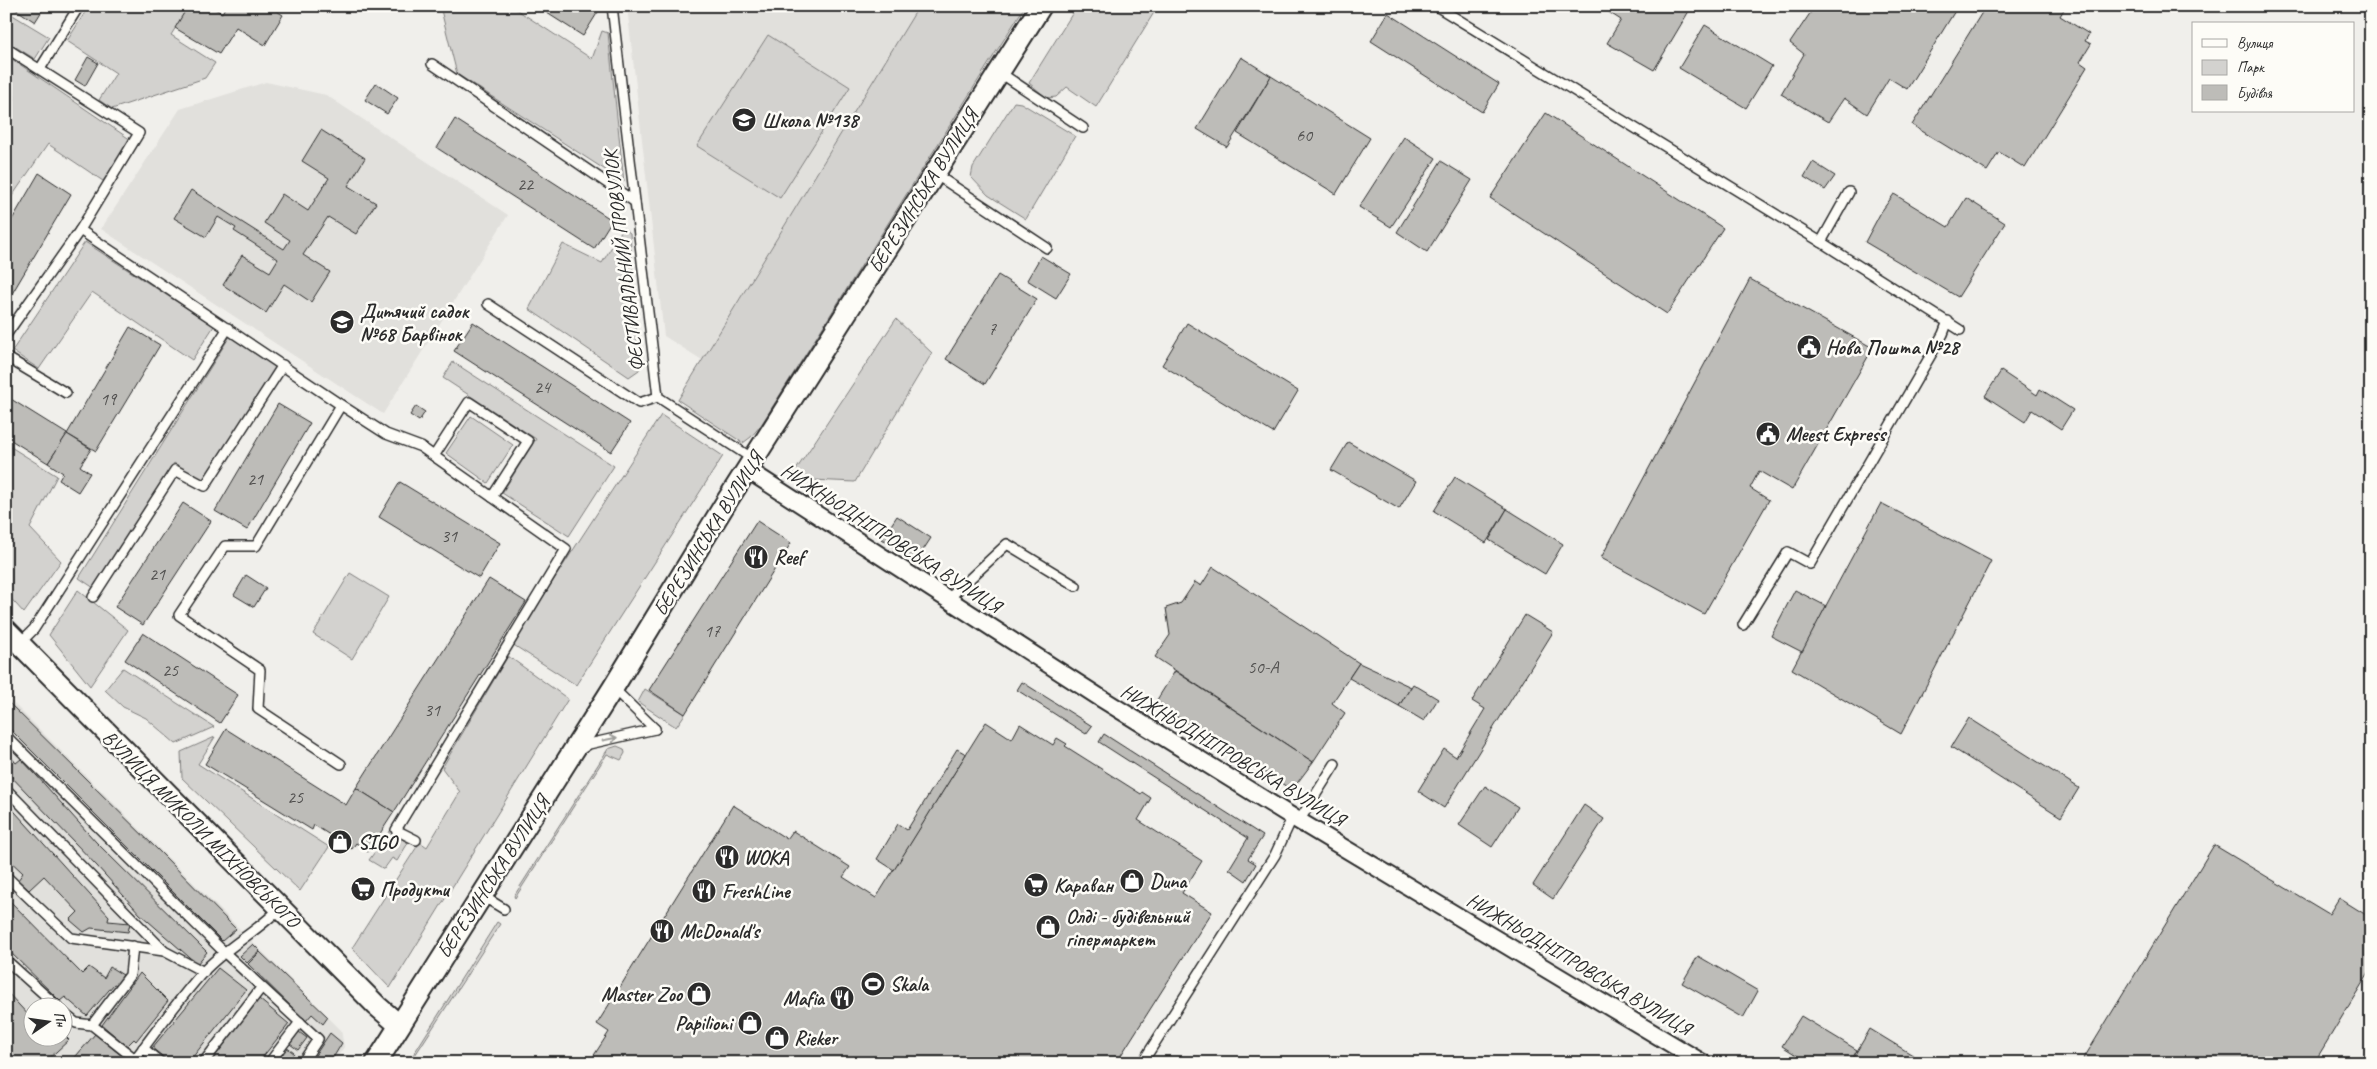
<svg xmlns="http://www.w3.org/2000/svg" width="2377" height="1069" font-family="Caveat,sans-serif">
	<style>
		.built { fill: #e1e0dc; fill-rule: evenodd }
		.green { fill: #d3d2cf; stroke: #7f7e7d }
		.building { fill: #bdbcb8; stroke: #2b2b2b }
		.lines { fill: none; stroke-linecap: round; stroke-linejoin: round }
		.service-casing { stroke: #2b2b2b; stroke-width: 12 }
		.minor-casing { stroke: #2b2b2b; stroke-width: 20 }
		.tertiary-casing { stroke: #2b2b2b; stroke-width: 24 }
		.service { stroke: #fdfcf7; stroke-width: 9 }
		.minor { stroke: #fdfcf7; stroke-width: 16 }
		.tertiary { stroke: #fdfcf7; stroke-width: 20 }
		.oneway { stroke: #9e9e9b }
		.labels { text-anchor: middle; dominant-baseline: central; stroke-width: 5; stroke-linejoin: round; paint-order: stroke }
		.number-label { font-size: 18px; fill: #504f4e }
		.poi-label { font-size: 20px; font-weight: bold; fill: #2b2b2b; stroke: #fdfcf7; text-anchor: start }
		.street-label { font-size: 20px; fill: #2b2b2b; stroke: #fdfcf7 }
	</style>
	<rect width="100%" height="100%" fill="#f0efeb"/>
	<filter id="ink" filterUnits="userSpaceOnUse"><feTurbulence type="fractalNoise" baseFrequency=".02" numOctaves="2"/><feDisplacementMap in="SourceGraphic" scale="10" xChannelSelector="R" yChannelSelector="G"/><feConvolveMatrix kernelMatrix="1 2 1 2 8 2 1 2 1" color-interpolation-filters="sRGB"/></filter>
	<g filter="url(#ink)">
		<g class="built">
			<path d="M627 6H919L702 360 664 336Z"/>
			<path d="M266 82 326 95 508 215 383 414 101 229 180 109Z"/>
			<path d="M6 696 341 1030 344 1047 333 1063H6ZM32 1006H62V1036H32Z"/>
		</g>
		<g class="green">
			<path d="M89 6H189L171 35 215 63 205 78 112 109 99 100 116 73 67 41Z"/>
			<path d="M440 6H511L592 59 602 31 608 33 624 182 457 74Z"/>
			<path d="M919 6H1025L761 425 751 437 743 443 678 400Z"/>
			<path d="M1077 6H1158L1096 107 1067 87 1056 97 1047 98 1029 83Z"/>
			<path d="M6 11 49 37 35 59 6 41Z"/>
			<path d="M768 35 850 87 780 198 697 146Z"/>
			<path d="M6 55 131 140 103 181 48 144 6 205V109L15 97 6 91Z"/>
			<path d="M1014 102 1021 103 1075 136 1026 219 988 195 971 177 973 167Z"/>
			<path d="M623 228 630 233 639 370 629 377 529 309 563 244 602 263Z"/>
			<path d="M85 242 214 326 192 360 92 292 39 369 12 351Z"/>
			<path d="M896 319 932 353 855 482 790 479Z"/>
			<path d="M230 336 276 367 203 482 174 463 94 588 79 578Z"/>
			<path d="M453 362 614 466 569 536 502 493 536 439 443 378Z"/>
			<path d="M661 415 723 456 576 685 512 644Z"/>
			<path d="M471 416 513 445 488 483 446 453Z"/>
			<path d="M6 444 57 476 30 528 61 561 24 613 6 593Z"/>
			<path d="M350 573 389 597 352 659 313 634Z"/>
			<path d="M78 590 128 630 90 686 49 635Z"/>
			<path d="M508 656 568 699 390 988 352 948 420 842 427 847 460 792 442 768Z"/>
			<path d="M123 668 214 727 176 744 146 718 123 707 105 690Z"/>
			<path d="M645 689 685 714 676 727 638 702Z"/>
			<path d="M215 737 198 764 329 847 300 891 182 778 181 752Z"/>
			<path d="M617 746 624 749 625 753 621 760 607 754 515 898 514 896 608 749Z"/>
			<path d="M390 831 408 843 397 861 392 858 384 869 369 860Z"/>
			<path d="M497 922 500 924 410 1063H408Z"/>
		</g>
		<g class="building">
			<path d="M11 6H45L35 22Z"/>
			<path d="M188 6H210L222 13 226 6H269L283 15 265 45 236 27 219 54 175 28Z"/>
			<path d="M536 6H599L601 7 583 36Z"/>
			<path d="M1599 6H1692L1654 70 1607 43 1621 20Z"/>
			<path d="M1815 6H1958L1907 89 1889 78 1867 114 1844 98 1828 122 1781 94 1804 54 1790 43Z"/>
			<path d="M1986 6H2066L2060 16 2089 34 2085 41 2091 44 2080 62 2087 67 2025 168 1999 152 1987 171 1912 125Z"/>
			<path d="M1388 13 1499 84 1482 112 1371 41Z"/>
			<path d="M1705 25 1772 66 1746 108 1679 68Z"/>
			<path d="M88 57 98 63 85 86 75 80Z"/>
			<path d="M1241 57 1271 76 1227 147 1197 129Z"/>
			<path d="M1271 76 1370 138 1336 194 1237 133Z"/>
			<path d="M376 83 398 98 387 114 365 100Z"/>
			<path d="M1546 113 1723 228 1667 314 1490 198Z"/>
			<path d="M455 119 612 220 594 249 437 148Z"/>
			<path d="M321 130 365 158 348 186 376 203 356 234 328 217 303 255 330 272 311 302 284 284 266 313 223 285 242 255 270 272 278 259 234 231 236 228 218 217 206 237 174 218 191 190 284 249 290 240 264 223 282 194 308 211 329 178 302 161Z"/>
			<path d="M1404 137 1436 158 1391 227 1359 207Z"/>
			<path d="M1441 161 1472 180 1427 252 1397 232Z"/>
			<path d="M1813 162 1835 176 1825 190 1804 177Z"/>
			<path d="M39 173 71 194 10 297 6 295V230Z"/>
			<path d="M1894 194 1948 227 1966 198 2005 223 1958 297 1865 242 1881 212Z"/>
			<path d="M1041 256 1071 274 1056 298 1027 280Z"/>
			<path d="M998 275 1037 299 985 384 946 359Z"/>
			<path d="M1750 279 1873 348 1792 490 1759 471 1750 488 1769 500 1704 614 1601 558Z"/>
			<path d="M473 322 630 423 611 452 454 351Z"/>
			<path d="M1187 323 1298 391 1273 433 1162 365Z"/>
			<path d="M130 327 160 345 96 451 67 434Z"/>
			<path d="M2001 371 2037 395 2040 389 2073 410 2061 429 2032 410 2025 422 1985 396Z"/>
			<path d="M6 396 67 434 48 463 6 437Z"/>
			<path d="M278 404 310 423 247 530 215 511Z"/>
			<path d="M416 406 425 412 419 421 410 415Z"/>
			<path d="M67 434 91 449 80 466 90 473 78 492 59 480 63 473 48 463Z"/>
			<path d="M1348 442 1416 481 1399 509 1331 470Z"/>
			<path d="M1455 477 1507 509 1486 543 1434 511Z"/>
			<path d="M400 482 500 543 479 578 379 517Z"/>
			<path d="M183 503 211 521 143 625 115 607Z"/>
			<path d="M1881 503 1991 561 1901 734 1792 669Z"/>
			<path d="M1507 509 1563 544 1545 574 1489 540Z"/>
			<path d="M897 516 931 538 916 561 882 539Z"/>
			<path d="M757 521 791 543 685 714 649 690Z"/>
			<path d="M1213 567 1359 663 1332 703 1345 713 1313 762 1155 657 1170 635 1166 608 1181 603 1195 582 1201 586Z"/>
			<path d="M246 575 266 588 254 607 234 595Z"/>
			<path d="M489 579 526 602 394 812 356 788Z"/>
			<path d="M1795 590 1826 606 1802 652 1771 636Z"/>
			<path d="M1525 615 1553 632 1444 808 1418 791 1444 749 1456 757 1485 709 1472 701Z"/>
			<path d="M143 633 238 695 220 723 125 660Z"/>
			<path d="M1359 663 1411 687 1399 706 1349 678Z"/>
			<path d="M1175 671 1313 762 1292 790 1155 703Z"/>
			<path d="M1022 682 1092 726 1086 734 1017 690Z"/>
			<path d="M1413 684 1438 699 1424 721 1399 706Z"/>
			<path d="M6 700 163 855 236 929 222 941 6 725Z"/>
			<path d="M1969 718 2079 788 2061 817 1951 747Z"/>
			<path d="M986 722 1012 739 1020 724 1053 745 1057 738 1067 744 1065 746 1141 794 1142 792 1151 798 1138 820 1202 861 1182 893 1212 912 1116 1063H589L609 1032 597 1024 733 805 787 839 793 831 850 867 843 877 876 898Z"/>
			<path d="M226 729 346 805 356 788 394 812 368 852 356 843 352 849 314 825 312 830 205 764Z"/>
			<path d="M1104 734 1263 836 1248 859 1256 864 1246 881 1229 869 1248 838 1099 742Z"/>
			<path d="M957 749 966 754 894 870 877 859 898 824 907 830Z"/>
			<path d="M6 751 16 763 21 759 37 776 96 842 207 952 197 964 140 914 97 866 6 771Z"/>
			<path d="M1485 786 1518 807 1492 847 1459 825Z"/>
			<path d="M6 802 109 916 108 921 130 923 128 932 91 928 84 932 70 920 78 912 44 876 29 890 18 880 23 873 6 857Z"/>
			<path d="M1584 805 1604 819 1553 899 1533 885Z"/>
			<path d="M2214 845 2329 914 2339 898 2371 918V969L2314 1063H2081Z"/>
			<path d="M6 897 82 974 89 967 104 978 110 967 123 975 117 985 114 984 87 1016 65 997 60 1001 6 948Z"/>
			<path d="M253 944 260 951 247 963 240 956Z"/>
			<path d="M260 952 328 1017 323 1024 312 1014 306 1021 248 964Z"/>
			<path d="M1698 956 1758 991 1743 1018 1682 983Z"/>
			<path d="M218 968 246 990 188 1063H171L152 1048Z"/>
			<path d="M140 973 168 1001 136 1041 134 1039 127 1046 102 1025Z"/>
			<path d="M6 991 32 1019V1036H62V1033L69 1040 44 1063H6V1028L10 1025 6 1021Z"/>
			<path d="M259 999 289 1024 258 1063H210Z"/>
			<path d="M1801 1016 1857 1050 1850 1063H1809L1782 1046Z"/>
			<path d="M1870 1029 1916 1057 1913 1063H1850Z"/>
			<path d="M299 1032 307 1038 298 1050 290 1044Z"/>
			<path d="M330 1033 342 1043 330 1063H310Z"/>
			<path d="M95 1034 122 1056 116 1063H70Z"/>
			<path d="M286 1047 294 1053 286 1063H281L277 1060Z"/>
		</g>
		<g class="lines">
			<defs>
				<g id="service">
					<path d="M612 6 658 397 753 459"/>
					<path d="M1436 6 1821 242 1960 330"/>
					<path d="M6 48 139 133 80 230 6 335"/>
					<path d="M432 64 635 202"/>
					<path d="M40 69 79 6"/>
					<path d="M999 72 1083 128"/>
					<path d="M935 174 1047 248"/>
					<path d="M80 230 341 405 386 434 421 447 566 549 396 830 416 840"/>
					<path d="M1821 242 1849 192"/>
					<path d="M488 304 639 403 658 397"/>
					<path d="M6 357 66 393"/>
					<path d="M434 456 469 402 528 441 492 497"/>
					<path d="M93 597 175 470 205 486 283 365"/>
					<path d="M947 600 1007 544 1076 586"/>
					<path d="M1743 625 1788 552 1810 564 1943 334 1948 321"/>
					<path d="M18 645 34 629 228 328"/>
					<path d="M613 688 655 729"/>
					<path d="M6 736 225 953 318 1039 302 1063"/>
					<path d="M580 750 589 744 655 729"/>
					<path d="M341 764 258 709 260 670 179 615 225 546H256L341 405"/>
					<path d="M6 789 164 951 204 972"/>
					<path d="M1299 821 1335 764"/>
					<path d="M6 876 71 938 164 951"/>
					<path d="M481 895 504 909"/>
					<path d="M6 960 57 1006"/>
					<path d="M62 1012 76 1023 92 1025 135 1059"/>
					<path d="M92 1025 130 975 133 946"/>
					<path d="M143 1048 161 1063"/>
					<path d="M132 1063C155 1033 178 1000 203 972 226 947 257 932 280 908"/>
					<path d="M203 1063 261 988"/>
					<path d="M269 1063 300 1022"/>
					<path d="M1142 1063 1275 855 1293 816"/>
				</g>
				<path id="minor" d="M748 470 1099 697 1299 821 1703 1063"/>
				<g id="tertiary">
					<path d="M6 630 377 1006 399 1025"/>
					<path d="M376 1063 613 688 725 504 1041 6"/>
				</g>
			</defs>
			<use href="#service" class="service-casing"/>
			<use href="#minor" class="minor-casing"/>
			<use href="#tertiary" class="tertiary-casing"/>
			<use href="#service" class="service"/>
			<use href="#minor" class="minor"/>
			<use href="#tertiary" class="tertiary"/>
		</g>
		<defs><path id="oneway-shaft" d="M-6 0H5M1.5-3L5.5 0L1.5 3" fill="none" stroke-width="1.6" stroke-linecap="round" stroke-linejoin="round" transform="scale(1.25)"/></defs>
		<use class="oneway" href="#oneway-shaft" transform="translate(610 739) rotate(-12)"/>
	</g>
	<defs>
		<symbol id="school-disc" viewBox="-11 -11 22 22"><circle r="9.5" fill="#2b2b2b" stroke="#fdfcf7"/><path d="M0-5L7-2L0 1L-7-2ZM-4 1L0 2.5L4 1V4Q0 6-4 4Z" fill="#fff"/></symbol>
		<symbol id="civic-disc" viewBox="-11 -11 22 22"><circle r="9.5" fill="#2b2b2b" stroke="#fdfcf7"/><path d="M-.6-6.5H3V-4.5H.6V-3L4-1V1h2V6H-6V1h2V-1L-.6-3ZM-1.2 2.5V6h2.4V2.5Z" fill="#fff"/></symbol>
		<symbol id="restaurant-disc" viewBox="-11 -11 22 22"><circle r="9.5" fill="#2b2b2b" stroke="#fdfcf7"/><path d="M-5-6h1v4h1v-4h1v4h1v-4h1v5L-1.5 .5V6h-2V.5L-5-1ZM5-6V6H3V1.5H1.5Q1.5-4 5-6Z" fill="#fff"/></symbol>
		<symbol id="shop-disc" viewBox="-11 -11 22 22"><circle r="9.5" fill="#2b2b2b" stroke="#fdfcf7"/><path d="M-5-2.5h2.3a2.7 3.5 0 0 1 5.4 0H5L5.5 6h-11ZM-1.5-2.5h3a1.5 2.3 0 0 0-3 0Z" fill="#fff"/></symbol>
		<symbol id="supermarket-disc" viewBox="-11 -11 22 22"><circle r="9.5" fill="#2b2b2b" stroke="#fdfcf7"/><path d="M-6-5.5h2.5l.6 2H6L4.5 2H-2.5L-4.4-4H-6ZM-1.5 3.2a1.3 1.3 0 1 0 .1 0ZM3 3.2a1.3 1.3 0 1 0 .1 0Z" fill="#fff"/></symbol>
		<symbol id="stadium-disc" viewBox="-11 -11 22 22"><circle r="9.5" fill="#2b2b2b" stroke="#fdfcf7"/><path d="M0-5a6.5 5 0 1 0 0 10a6.5 5 0 1 0 0-10ZM-3.5-1.8h7v3.6h-7Z" fill="#fff"/></symbol>
	</defs>
	<g fill-rule="evenodd">
		<use href="#school-disc" x="730" y="106" width="28" height="28"/>
		<use href="#school-disc" x="328" y="308" width="28" height="28"/>
		<use href="#civic-disc" x="1795" y="333" width="28" height="28"/>
		<use href="#civic-disc" x="1754" y="420" width="28" height="28"/>
		<use href="#restaurant-disc" x="742" y="543" width="28" height="28"/>
		<use href="#shop-disc" x="326" y="828" width="28" height="28"/>
		<use href="#restaurant-disc" x="713" y="843" width="28" height="28"/>
		<use href="#shop-disc" x="1118" y="867" width="28" height="28"/>
		<use href="#supermarket-disc" x="1022" y="871" width="28" height="28"/>
		<use href="#supermarket-disc" x="349" y="875" width="28" height="28"/>
		<use href="#restaurant-disc" x="690" y="877" width="28" height="28"/>
		<use href="#shop-disc" x="1034" y="913" width="28" height="28"/>
		<use href="#restaurant-disc" x="648" y="917" width="28" height="28"/>
		<use href="#stadium-disc" x="859" y="970" width="28" height="28"/>
		<use href="#shop-disc" x="685" y="980" width="28" height="28"/>
		<use href="#restaurant-disc" x="828" y="984" width="28" height="28"/>
		<use href="#shop-disc" x="736" y="1009" width="28" height="28"/>
		<use href="#shop-disc" x="763" y="1024" width="28" height="28"/>
	</g>
	<g class="labels">
		<g class="number-label">
			<text x="1304" y="135">60</text>
			<text x="525" y="184">22</text>
			<text x="992" y="329">7</text>
			<text x="542" y="387">24</text>
			<text x="108" y="399">19</text>
			<text x="255" y="479">21</text>
			<text x="449" y="536">31</text>
			<text x="157" y="574">21</text>
			<text x="712" y="631">17</text>
			<text x="1263" y="667">50-А</text>
			<text x="170" y="670">25</text>
			<text x="432" y="710">31</text>
			<text x="295" y="797">25</text>
		</g>
		<g class="poi-label">
			<text x="762" y="120">Школа №138</text>
			<text x="360" y="311">Дитячий садок<tspan x="360" dy="23">№68 Барвінок</tspan></text>
			<text x="1826" y="347">Нова Пошта №28</text>
			<text x="1786" y="434">Meest Express</text>
			<text x="774" y="557">Reef</text>
			<text x="358" y="842">SIGO</text>
			<text x="744" y="857">WOKA</text>
			<text x="1150" y="881">Duna</text>
			<text x="1054" y="885">Караван</text>
			<text x="380" y="889">Продукти</text>
			<text x="722" y="891">FreshLine</text>
			<text x="1066" y="916">Олді - будівельний<tspan x="1066" dy="23">гіпермаркет</tspan></text>
			<text x="680" y="931">McDonald's</text>
			<text x="890" y="984">Skala</text>
			<text x="682" y="994" text-anchor="end">Master Zoo</text>
			<text x="824" y="998" text-anchor="end">Mafia</text>
			<text x="732" y="1023" text-anchor="end">Papilioni</text>
			<text x="794" y="1038">Rieker</text>
		</g>
		<g class="street-label">
			<text transform="translate(923 191) rotate(-58)">БЕРЕЗИНСЬКА ВУЛИЦЯ</text>
			<text transform="translate(624 261) rotate(-97)">ФЕСТИВАЛЬНИЙ ПРОВУЛОК</text>
			<text transform="translate(708 534) rotate(-58)">БЕРЕЗИНСЬКА ВУЛИЦЯ</text>
			<text transform="translate(891 538) rotate(33)">НИЖНЬОДНІПРОВСЬКА ВУЛИЦЯ</text>
			<text transform="translate(1233 755) rotate(31)">НИЖНЬОДНІПРОВСЬКА ВУЛИЦЯ</text>
			<text transform="translate(201 829) rotate(45)">ВУЛИЦЯ МИКОЛИ МІХНОВСЬКОГО</text>
			<text transform="translate(493 877) rotate(-57)">БЕРЕЗИНСЬКА ВУЛИЦЯ</text>
			<text transform="translate(1579 964) rotate(31)">НИЖНЬОДНІПРОВСЬКА ВУЛИЦЯ</text>
		</g>
	</g>
	<rect width="2377" height="1069" fill="none" stroke="#fdfcf7" stroke-width="25"/>
	<rect x="12" y="12" width="2352" height="1044" fill="none" stroke="#2b2b2b" stroke-width="2" filter="url(#ink)"/>
	<rect x="2192" y="22" width="162" height="90" fill="#fdfcf7" stroke="#a9a8a5"/>
	<rect x="2202" y="39" width="25" height="8" fill="#fdfcf7" stroke="#a9a8a5"/>
	<text x="2237" y="48" font-size="15" fill="#2b2b2b">Вулиця</text>
	<rect x="2202" y="60" width="25" height="15" fill="#d3d2cf" stroke="#a9a8a5"/>
	<text x="2237" y="72" font-size="15" fill="#2b2b2b">Парк</text>
	<rect x="2202" y="85" width="25" height="15" fill="#bdbcb8" stroke="#a9a8a5"/>
	<text x="2237" y="98" font-size="15" fill="#2b2b2b">Будівля</text>
	<g transform="translate(48 1022) rotate(77)"><circle r="24" fill="#fdfcf7" stroke="#a9a8a5"/>
	<path d="M0-4L9 19L0 12L-9 19Z" fill="#2b2b2b"/>
	<text y="-8" font-size="14" font-weight="bold" text-anchor="middle" fill="#2b2b2b">Пн</text>
	</g>
</svg>
